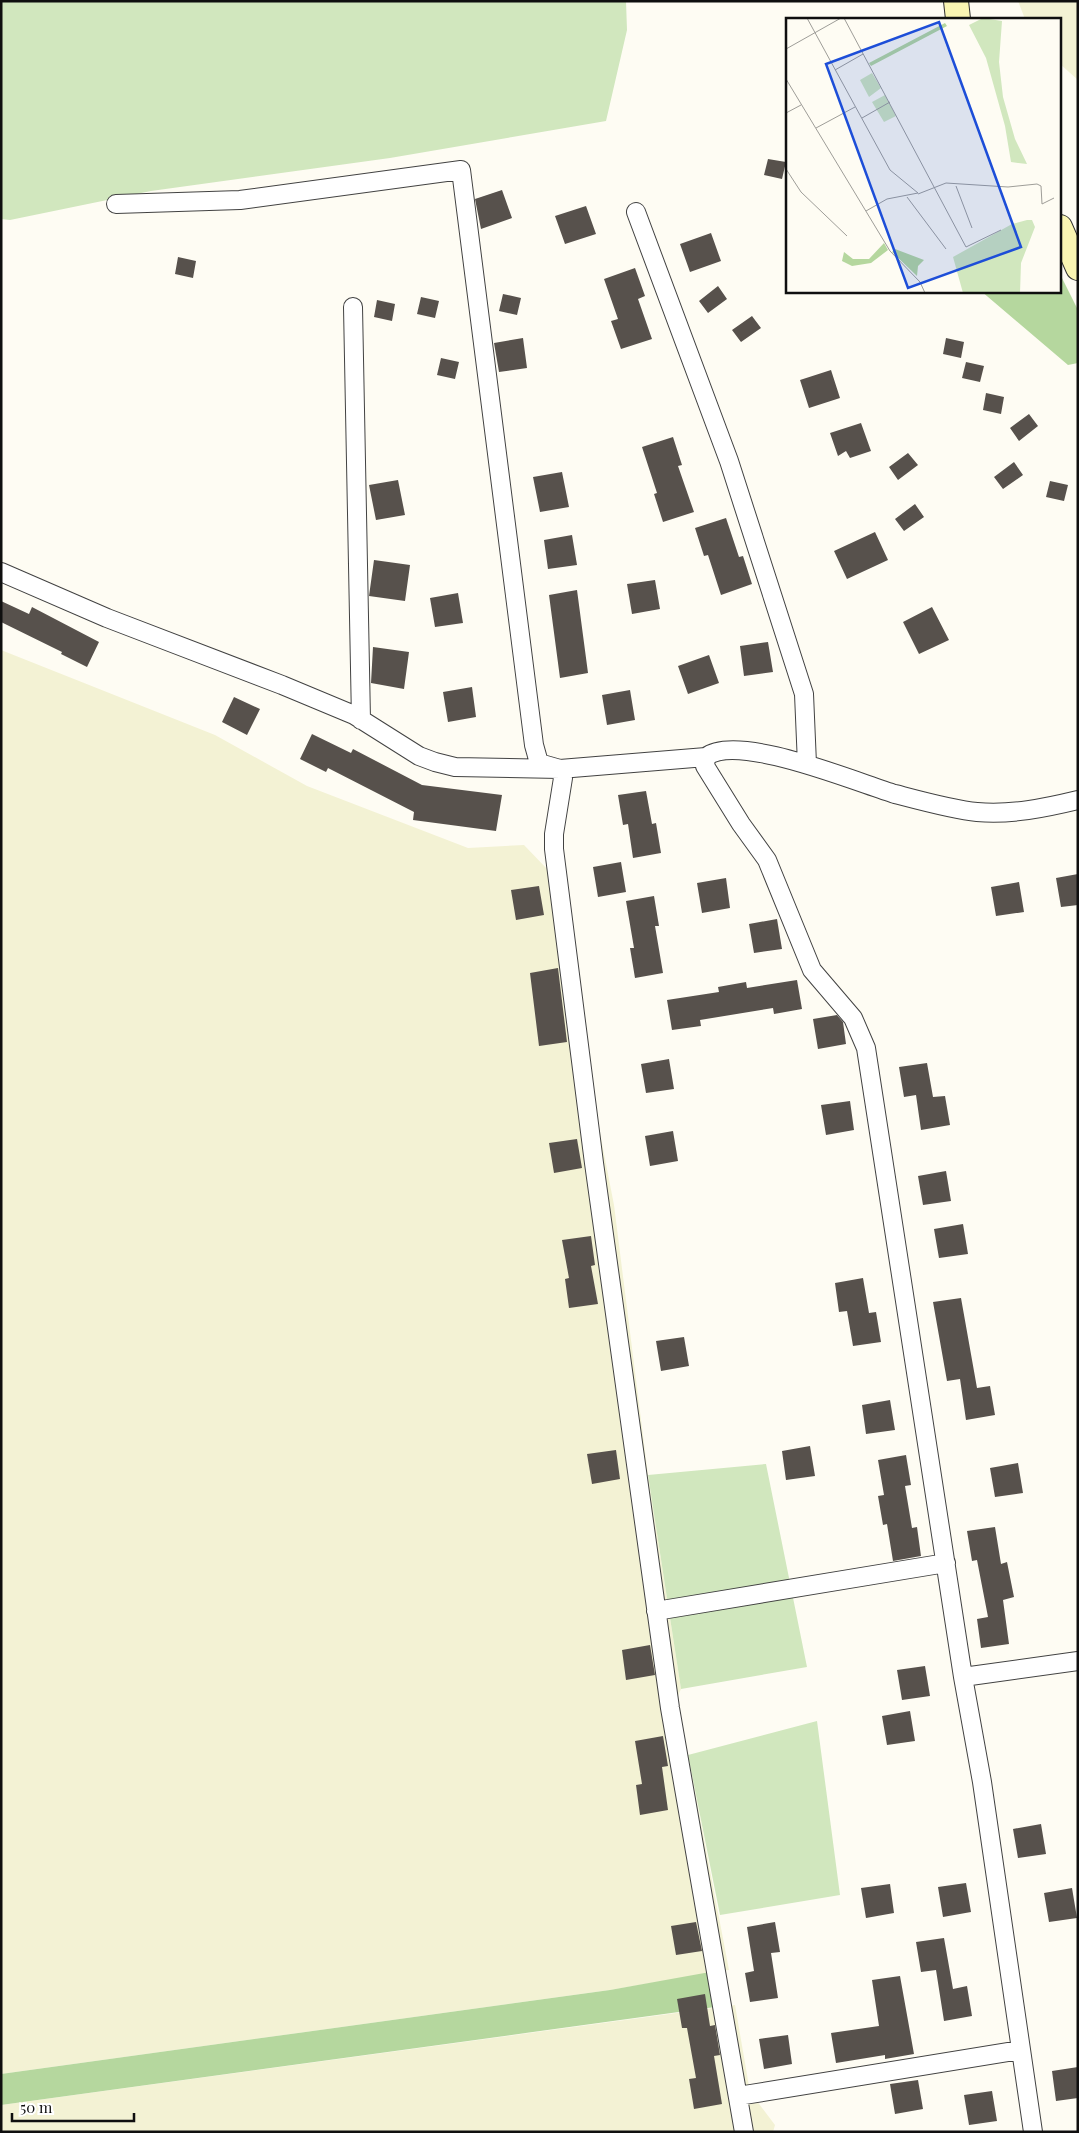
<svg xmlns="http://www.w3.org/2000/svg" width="1079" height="2133" font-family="'Playfair Display',serif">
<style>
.farmland{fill:#f3f2d4}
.green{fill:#d1e7be}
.forest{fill:#b5d79e}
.building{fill:#57514c}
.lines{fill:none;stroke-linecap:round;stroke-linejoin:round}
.street-casing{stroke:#424242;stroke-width:20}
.secondary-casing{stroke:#313131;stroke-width:26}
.street{stroke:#fff;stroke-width:18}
.secondary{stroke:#f9f5b2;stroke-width:24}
.inset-road{fill:none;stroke:#9e9d98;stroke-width:1}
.view{fill:#1d4ed8;fill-opacity:0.15;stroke:#1d4ed8;stroke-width:2.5}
.inset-edge{fill:none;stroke:#0f0f0f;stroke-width:2.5}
</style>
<rect width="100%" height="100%" fill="#fefcf3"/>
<!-- farmland -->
<path class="farmland" d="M1018,1h60v79l-18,-16v-45h-35z
M1,650l214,85 92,51 161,62 56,-3 25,26 65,334 34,270 33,214 -7,16 14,50 41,215 -119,20 -609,84z
M735,2005l15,87 25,33 -2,7h-772v-27z"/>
<!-- green -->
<path class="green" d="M1,1h625l1,29 -21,91 -216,37 -239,33 -141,29 -9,-1z
M766,1464l41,203 -126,22 -33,-214z
M817,1721l23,174 -120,20 -32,-160z"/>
<!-- forest -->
<path class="forest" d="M1060,274l18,36v53l-10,2 -87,-74h79z
M710,1972l5,35 -714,98v-31l609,-84z"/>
<!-- building -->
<path class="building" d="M768,159l18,3 -4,17 -18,-4z
M502,190l10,28 -31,11 -6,-30z
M586,206l10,28 -31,10 -10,-28z
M711,233l10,28 -31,11 -10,-28z
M178,257l18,4 -3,17 -18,-4z
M635,268l10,28 -7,3 14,40 -31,10 -10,-28 7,-2 -14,-40z
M718,286l9,13 -19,14 -9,-12z
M503,294l18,4 -4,17 -18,-4z
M421,297l18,4 -4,17 -18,-4z
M377,300l18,4 -3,17 -18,-4z
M752,316l9,12 -20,14 -9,-12z
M523,338l4,30 -28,4 -5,-29z
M946,338l18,4 -3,16 -18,-4z
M441,358l18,4 -4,17 -18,-4z
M966,362l18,4 -4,16 -18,-4z
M831,370l9,28 -31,10 -9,-28z
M986,393l18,4 -3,17 -18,-4z
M1029,414l9,12 -19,15 -9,-13z
M861,423l10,28 -21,7 -4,-7 -8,5 -8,-23z
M673,437l9,28 -4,1 16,46 -31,10 -9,-28 3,-1 -15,-46z
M908,453l10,12 -20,15 -9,-13z
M1014,462l9,13 -20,14 -9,-12z
M562,472l7,35 -29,5 -7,-35z
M398,480l7,35 -29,5 -7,-35z
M1050,481l18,4 -4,16 -18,-4z
M915,504l9,13 -20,14 -9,-12z
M726,518l13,39 4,-1 9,28 -31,11 -13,-40 -4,1 -9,-28z
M875,532l13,28 -41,19 -13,-28z
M572,535l5,30 -29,4 -4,-29z
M374,560l36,5 -5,36 -36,-5z
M655,580l5,29 -28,5 -5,-30z
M577,590l11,83 -28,5 -11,-83z
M458,593l5,30 -28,4 -5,-29z
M1,601l28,13 3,-7 67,35 -12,25 -26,-13 1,-2 -61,-30z
M932,607l17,33 -30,14 -16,-32z
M768,642l5,30 -29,4 -4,-30z
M373,647l36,5 -5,37 -33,-6z
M709,655l10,28 -31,11 -10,-28z
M472,687l4,30 -28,5 -5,-30z
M630,690l5,30 -28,5 -5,-30z
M234,697l26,12 -13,26 -25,-13z
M312,734l39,19 2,-4 69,36 80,10 -6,36 -83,-11 1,-8 -86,-44 -2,4 -26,-13z
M646,791l6,33 4,-1 5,30 -28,5 -5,-34 -5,1 -5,-30z
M621,862l5,30 -28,5 -5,-30z
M1078,874v31l-17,2 -5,-29z
M726,878l4,30 -28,5 -5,-30z
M1019,882l5,30 -28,4 -5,-29z
M539,886l5,29 -28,5 -5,-30z
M654,896l5,30h-4l8,47 -28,5 -5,-30h4l-8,-47z
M777,919l5,30 -28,4 -5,-29z
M558,968l9,74 -28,4 -9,-73z
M797,980l5,29 -28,5 -1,-6 -73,12 1,6 -29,4 -5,-30 52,-8 -1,-5 28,-5 1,6z
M837,1015l6,7 3,22 -28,5 -5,-30z
M669,1059l5,30 -28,4 -5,-29z
M927,1063l6,34 12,-1 5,29 -29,5 -5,-35 -12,2 -5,-30z
M850,1101l4,29 -28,5 -5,-30z
M673,1131l5,30 -28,5 -5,-30z
M577,1139l5,29 -28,5 -5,-30z
M946,1171l5,30 -28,4 -5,-29z
M963,1224l5,30 -29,4 -5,-29z
M591,1236l4,29 -4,1 7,38 -29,4 -4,-29 4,-1 -7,-38z
M863,1278l6,35 7,-1 5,30 -28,4 -6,-35 -8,1 -4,-29z
M961,1298l16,90 13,-2 5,29 -29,5 -6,-41 -13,2 -14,-79z
M684,1337l5,29 -28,5 -5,-30z
M890,1400l5,30 -29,4 -4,-29z
M810,1446l5,30 -29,4 -4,-29z
M616,1450l4,29 -28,5 -5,-30z
M906,1455l5,30 -6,1 7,42 5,-1 4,29 -28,5 -6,-37 -4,1 -5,-29 6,-1 -6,-35z
M1018,1463l5,30 -28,4 -5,-29z
M995,1527l6,37 6,-2 7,35 -11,3 6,44 -28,4 -4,-29 11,-2 -11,-57 -5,1 -5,-30z
M650,1645l5,30 -29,5 -4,-30z
M925,1666l5,30 -28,4 -5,-30z
M910,1711l5,30 -28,4 -5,-29z
M663,1736l5,30 -6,1 6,43 -28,5 -4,-30 6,-1 -7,-43z
M1041,1824l5,30 -28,4 -5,-29z
M966,1883l5,29 -28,5 -5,-30z
M890,1884l4,29 -28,5 -5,-30z
M1072,1888l5,30 -28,4 -5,-29z
M696,1922l6,29 -26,4 -5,-29z
M775,1922l5,30 -9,1 7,45 -28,4 -5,-29 9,-2 -7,-44z
M944,1938l9,51 14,-3 5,30 -28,5 -8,-51 -15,2 -5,-30z
M900,1976l14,78 -29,5v-4l-49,8 -5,-30 48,-7 -7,-46z
M705,1994l5,32 5,-1 5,30 -6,1 8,48 -28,5 -5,-30 7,-1 -9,-50h-5l-5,-29z
M788,2035l4,29 -28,5 -5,-30z
M1078,2067v31l-22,3 -4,-30z
M918,2080l5,29 -28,5 -5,-30z
M992,2091l5,30 -28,4 -5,-30z"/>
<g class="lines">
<defs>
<path id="street" d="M116,204l124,-4 221,-30 73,575 5,18 21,6 3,9 -9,56v15l40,314 76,545 74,424
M636,212l93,249 75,233 3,70
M353,307l8,413
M1,572l106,46 175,67 72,30 65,41 16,6 20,5 105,2 146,-12
M656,1611l290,-48
M963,1677l115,-16
M738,2096l282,-46
M1033,2132l-51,-350 -19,-105 -97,-629 -13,-30 -41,-48 -45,-110 -26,-36 -36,-58 1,-9c31,-25 152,26 189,37 23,6 59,16 82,18 34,3 68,-4 101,-12"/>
<path id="secondary" d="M956,1l2,18
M1060,227l18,41"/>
</defs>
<!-- street casing -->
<use href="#street" class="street-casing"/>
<!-- secondary casing -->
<use href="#secondary" class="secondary-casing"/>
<!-- street -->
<use href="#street" class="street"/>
<!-- secondary -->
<use href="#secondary" class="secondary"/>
</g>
<!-- overview -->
<g transform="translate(786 18)">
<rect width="275" height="275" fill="#fefcf3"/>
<path d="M197,0l19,3 -3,41 4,35 12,42 12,25 -16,-2 -6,-36 -19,-68 -17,-33zM86,55l9,15 -12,9 -9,-17zM99,77l11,21 -12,6 -12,-20zM241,202h5l3,7 -14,36 -1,30h-57l-10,-36 59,-33z" fill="#d1e7be"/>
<path d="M159,5l2,3 -76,40 -2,-3zM98,225l4,7 -17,13 -19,3 -10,-5 2,-9 9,7h16zM109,231l29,11 -6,6 -1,10 -25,-24z" fill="#b5d79e"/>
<path class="inset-road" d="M21,0l83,152 28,23 -31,6 -21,12M58,0l122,229 35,-17M0,31l55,-31M49,52l28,-16M0,61l104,172 30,31 5,11M0,95l15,-8M76,100l28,-16M30,110l39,-21M0,151l15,23 46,44M170,168l16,42M132,176l28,-11 62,4 29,-3 4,2 1,18 12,-6M121,179l39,52"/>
<path class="view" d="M153,4l82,225 -113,41 -82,-224z"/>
<rect width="275" height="275" class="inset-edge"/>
</g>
<!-- border -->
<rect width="1079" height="2133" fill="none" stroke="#0f0f0f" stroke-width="5"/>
<!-- scale -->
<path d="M12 2113v8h122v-8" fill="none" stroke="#0f0f0f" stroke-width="2.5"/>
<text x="20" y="2113" font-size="15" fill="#0f0f0f" stroke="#ffffff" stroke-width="4" paint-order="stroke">50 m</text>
</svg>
